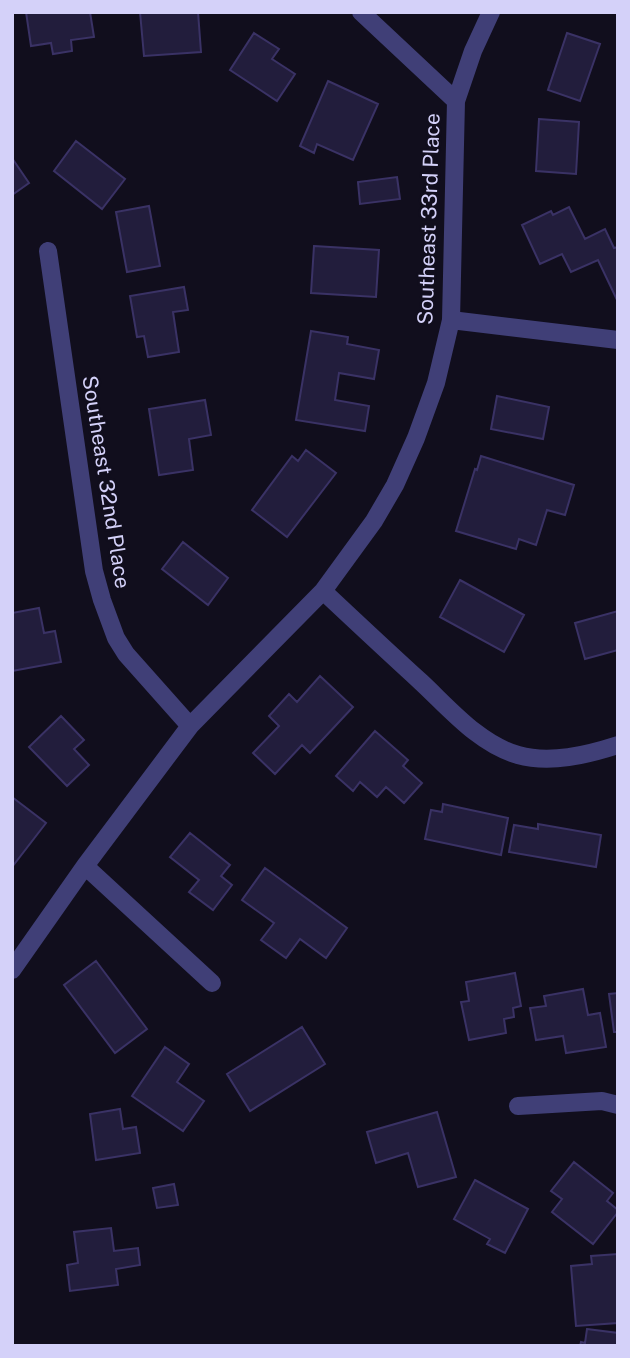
<svg xmlns="http://www.w3.org/2000/svg" width="630" height="1358" font-family="'Public Sans',sans-serif">
<style>
.building{fill:#221d3c;stroke:#3a3265;stroke-width:2}
.lines{fill:none;stroke-linecap:round;stroke-linejoin:round}
.minor{stroke:#403f77;stroke-width:18}
.labels{text-anchor:middle;stroke-width:5;stroke-linejoin:round;paint-order:stroke}
.street-label{font-size:21px;fill:#d4d1f9;stroke:#110e1d}
</style>
<rect width="100%" height="100%" fill="#110e1d"/>
<!-- building -->
<path class="building" d="M26,12h64l4,25 -23,3 1,11 -19,3 -2,-11 -20,3z
M140,12h58l3,40 -57,4z
M254,33l25,16 -7,10 23,15 -18,27 -47,-31z
M567,33l33,11 -20,57 -32,-11z
M328,81l50,23 -25,56 -36,-16 -3,9 -14,-7z
M539,119l40,3 -3,52 -40,-3z
M76,141l49,38 -23,30 -48,-38z
M12,158l17,25 -17,12z
M397,177l3,22 -40,5 -2,-22z
M149,206l11,60 -33,6 -11,-60z
M569,207l16,32 20,-10 9,19 4,-1v55l-20,-42 -27,12 -9,-18 -22,10 -18,-39 29,-14 2,4z
M314,246l65,4 -3,47 -65,-4z
M184,287l4,23 -15,2 6,40 -31,5 -4,-21 -7,1 -7,-41z
M311,331l37,6 -1,7 32,6 -5,29 -35,-6 -4,27 34,6 -4,25 -69,-11z
M497,396l52,11 -6,32 -52,-10z
M205,400l6,35 -22,4 4,31 -34,5 -10,-66z
M306,450l30,23 -49,64 -35,-27 40,-54 6,5z
M481,456l93,29 -9,30 -18,-5 -11,35 -17,-6 -3,10 -60,-18 19,-62 2,1z
M183,542l45,36 -20,27 -46,-36z
M460,580l64,35 -20,37 -64,-35z
M39,608l5,25 11,-2 6,31 -49,9v-58z
M618,611v39l-33,9 -10,-36z
M320,676l33,31 -43,46 -8,-8 -27,29 -22,-21 26,-27 -10,-10 20,-22 8,8z
M61,716l23,24 -10,9 15,16 -22,21 -38,-39z
M375,731l33,29 -5,6 19,17 -18,20 -18,-16 -9,10 -17,-15 -7,9 -17,-15z
M12,797l34,26 -34,44z
M443,804l65,14 -7,37 -76,-16 6,-29 11,2z
M538,824l63,11 -5,32 -87,-15 5,-27 24,4z
M190,833l40,32 -9,11 11,9 -19,25 -24,-18 10,-12 -29,-23z
M265,868l82,60 -21,30 -26,-19 -14,19 -25,-18 13,-17 -32,-23z
M96,961l51,68 -32,24 -51,-68z
M515,973l6,33 -8,2 1,9 -10,2 2,14 -37,7 -8,-38 8,-1 -3,-19z
M583,989l5,26 12,-2 6,34 -40,6 -3,-17 -27,4 -6,-32 16,-2 -2,-10z
M618,993v39h-4l-5,-38z
M302,1027l23,37 -75,47 -23,-37z
M165,1047l24,17 -12,18 27,19 -21,30 -51,-35z
M120,1109l3,20 13,-2 4,26 -44,7 -6,-46z
M437,1112l19,65 -38,10 -10,-34 -32,10 -9,-31z
M574,1162l39,31 -6,8 11,9v2l-25,32 -41,-32 10,-13 -11,-8z
M475,1180l53,29 -23,44 -18,-9 3,-5 -36,-20z
M174,1184l4,21 -21,3 -4,-20z
M111,1228l3,23 24,-3 2,17 -24,4 2,16 -48,6 -3,-26 11,-2 -4,-31z
M618,1254v69l-42,3 -5,-60 21,-2 -1,-8z
M587,1329l31,4v13h-38l1,-4 4,1z"/>
<g class="lines">
<!-- minor -->
<path class="minor" d="M361,12l95,89
M48,251l46,320 8,29 14,38 10,16 64,72
M451,320l167,20
M323,591c32,30 65,61 98,91 28,26 58,62 97,73 32,9 69,0 100,-10
M85,866l127,117
M12,970l73,-104 105,-140 133,-135 51,-70 21,-36 21,-47 20,-55 15,-63 5,-219 17,-50 18,-39
M518,1106l84,-5 16,4"/>
</g>
<g class="labels">
<!-- street labels -->
<g class="street-label">
<text transform="translate(429 219) rotate(-88)" y="7">Southeast 33rd Place</text>
<text transform="translate(106 482) rotate(81)" y="7">Southeast 32nd Place</text>
</g>
</g>
<!-- border -->
<rect width="630" height="1358" fill="none" stroke="#d4d1f9" stroke-width="28"/>
</svg>
